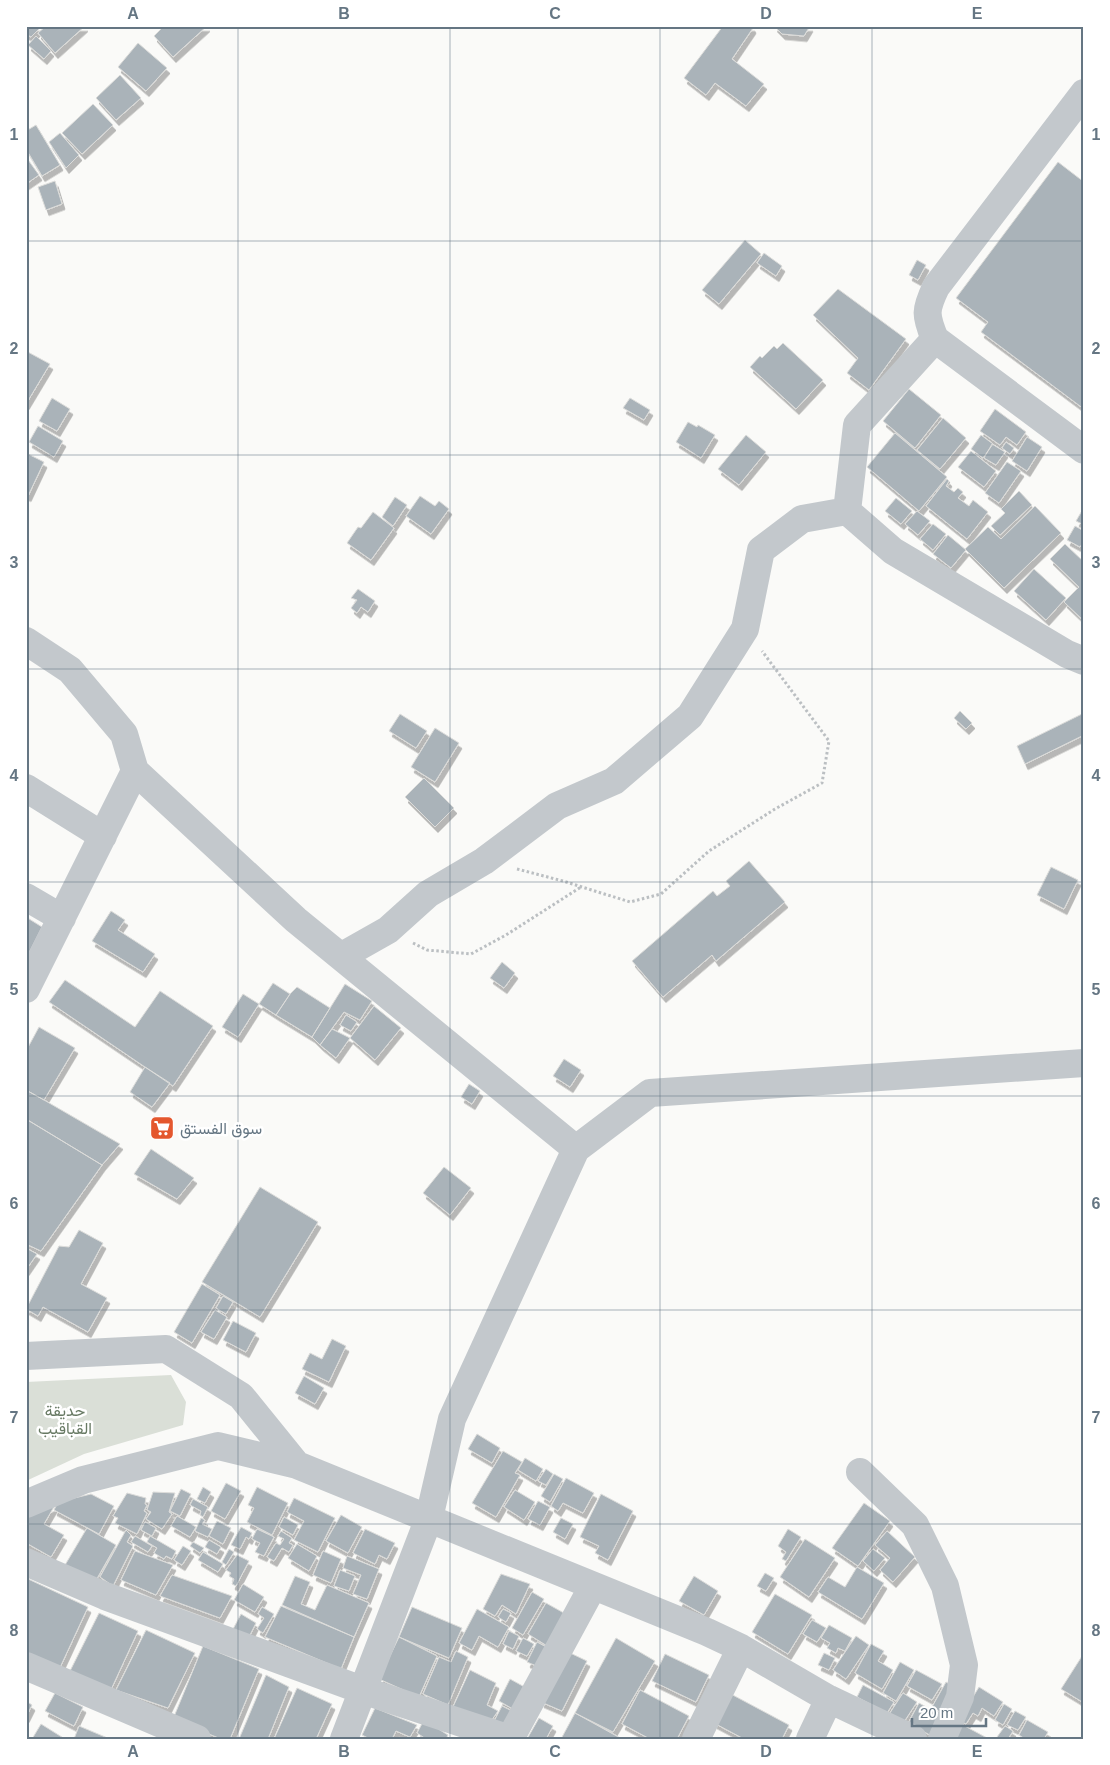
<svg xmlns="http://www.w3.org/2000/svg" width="1110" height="1765" font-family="Helvetica,Vazirmatn,sans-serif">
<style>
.green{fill:#dadfd7}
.building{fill:#aab3b9;stroke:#dcdcda;filter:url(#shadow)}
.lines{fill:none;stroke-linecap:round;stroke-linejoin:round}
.path{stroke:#bbbfc2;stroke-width:3;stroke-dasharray:2.5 2.5;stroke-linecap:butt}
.minor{stroke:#c3c8cc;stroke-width:28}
.grid{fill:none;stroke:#657683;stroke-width:1;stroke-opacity:0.55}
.labels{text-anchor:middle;stroke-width:5;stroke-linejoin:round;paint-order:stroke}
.poi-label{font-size:16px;fill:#657683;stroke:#fff;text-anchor:start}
.park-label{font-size:16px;fill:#687a64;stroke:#fff}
.neatline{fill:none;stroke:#657683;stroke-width:2}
.grid-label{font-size:16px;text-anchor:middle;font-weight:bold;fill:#657683}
</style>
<defs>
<filter id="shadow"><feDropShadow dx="3" dy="5.5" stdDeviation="0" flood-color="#0004"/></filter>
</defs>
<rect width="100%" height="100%" fill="#fafaf8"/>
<!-- green -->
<path class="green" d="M171,1375l15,27 -3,23 -99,29 -58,27v-99z"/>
<!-- building -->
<path class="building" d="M26,26h16l-11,11 -5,-3z
M46,26h39l-30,27 -17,-20z
M164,26h43l-34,31 -19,-21z
M723,26h29l1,2 -21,31 32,25 -18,22 -31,-23 -9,12 -22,-17z
M774,26h36l-6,10 -22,-2z
M36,36l15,15 -7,8 -16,-14z
M138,43l29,25 -21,23 -28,-24z
M120,75l21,23 -25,22 -20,-22z
M93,104l20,21 -31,29 -20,-21z
M36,125l24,40 -18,11 -16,-27v-18z
M60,133l19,22 -13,13 -17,-26z
M26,157l13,18 -13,9z
M1058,162l26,20v227l-103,-77 7,-10 -32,-24z
M55,181l7,23 -16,6 -8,-23z
M745,240l16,14 -42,50 -17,-14z
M764,253l18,13 -6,10 -19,-13z
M917,260l9,5 -8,15 -9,-5z
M838,289l68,50 -37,51 -22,-17 11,-15 -45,-43z
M783,343l40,37 -27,29 -46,-42 10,-11 2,2 12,-12 3,3z
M26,351l24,13 -24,40z
M909,389l32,26 -26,33 -32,-27z
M52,398l18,11 -13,22 -18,-10z
M630,398l20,12 -6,10 -21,-12z
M995,409l31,23 -9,13 -11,-8 -6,8 -20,-14z
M943,418l23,20 -26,31 -23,-19z
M688,422l9,5 1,-2 17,10 -14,23 -25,-16z
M38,426l25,15 -9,16 -25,-15z
M895,433l52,44 -28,34 -52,-44z
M746,435l20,17 -27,33 -21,-16z
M981,435l12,9 -10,14 -12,-9z
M1027,437l15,10 -15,24 -15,-10z
M1006,442l8,6 -4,6 -8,-6z
M992,444l13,8 -9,13 -12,-7z
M971,451l25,20 -12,16 -26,-20z
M26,453l18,9 -16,34 -2,-1z
M1007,462l14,9 -22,32 -14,-10z
M947,479l2,2 -3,5 8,6 4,-4 5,4 -5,6 11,8 4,-6 15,12 -21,27 -41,-33z
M1019,491l13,14 -32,30 -9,-9 14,-13 -4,-4z
M420,496l15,10 4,-5 10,8 -18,25 -25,-18z
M395,497l12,8 -14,21 -11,-9z
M896,498l16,13 -11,13 -16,-13z
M1035,506l26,27 -57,55 -39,-39 23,-22 13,12z
M1083,509l1,1v15l-8,-4z
M917,511l13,10 -12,14 -13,-11z
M373,512l21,16 -23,32 -24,-17 11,-16 3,1z
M933,524l13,10 -13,16 -13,-11z
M1075,526l9,5v10l-4,6 -13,-7z
M948,535l18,15 -15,18 -18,-14z
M1065,544l19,18v59l-20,-19 15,-15 -29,-28z
M1034,569l32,29 -20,22 -32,-29z
M358,589l17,12 -7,11 -7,-5 -4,6 -6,-5 6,-8 -6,-2z
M960,711l12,12 -6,6 -12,-11z
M400,714l27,17 -11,17 -27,-17z
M1082,714l2,2v19l-59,29 -8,-18z
M435,728l24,15 -24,39 -24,-15z
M424,778l30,30 -19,19 -30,-30z
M749,861l36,41 -69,59 -4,-6 -49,42 -31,-36 81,-70 4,5 13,-10 -4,-5z
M1051,867l27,13 -14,29 -27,-14z
M111,911l14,9 -7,10 37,24 -12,18 -51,-31z
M26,917l16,10 -16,32z
M502,962l13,11 -11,15 -14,-10z
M65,980l70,47 25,-36 53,35 -40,60 -124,-84z
M273,983l17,11 -14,21 -17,-11z
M345,984l27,17 -12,19 -16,-8 -24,33 -8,-8z
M297,987l33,21 -18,29 -36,-22 14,-21z
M243,994l16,10 -21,33 -16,-10z
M374,1006l27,22 -26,32 -25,-22z
M346,1015l11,7 -6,9 -11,-6z
M39,1027l36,21 -31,52 -18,-10v-39z
M332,1029l18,9 -14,20 -16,-13z
M564,1059l17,11 -11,17 -17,-11z
M145,1067l25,16 -18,24 -22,-15z
M469,1084l11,7 -8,13 -11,-7z
M26,1090l18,10 76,44 -18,21 -76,-46z
M26,1119l76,46 -61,86 -15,-7z
M151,1149l43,29 -17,21 -43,-25z
M444,1167l27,21 -21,27 -27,-22z
M260,1187l58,35 -58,95 -58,-35z
M79,1230l24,13 -22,41 26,14 -19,34 -45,-25 -5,9 -12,-7 33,-63 10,1z
M26,1248l11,6 -11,16z
M202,1284l18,11 -28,48 -18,-11z
M223,1296l10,6 -7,12 -10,-6z
M215,1310l12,7 -13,22 -13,-7z
M233,1321l23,12 -10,19 -23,-12z
M332,1339l14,7 -17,36 -27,-13 8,-16 12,6z
M304,1376l20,12 -9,16 -20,-11z
M477,1434l23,14 -8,15 -24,-14z
M503,1451l19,11 -7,11 5,2 -24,42 -24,-14z
M525,1458l18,11 -7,12 -18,-11z
M546,1469l7,5 -7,11 -8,-4z
M554,1474l9,5 -13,23 -9,-6z
M566,1478l28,15 -11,20 -20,-10 -5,8 -7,-5z
M226,1483l15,8 -16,28 -14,-8z
M203,1487l8,5 -6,11 -8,-4z
M257,1487l31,16 -16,32 -25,-13 7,-14 -6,-3z
M181,1489l10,5 -11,22 -10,-5z
M515,1490l20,12 -11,18 -20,-13z
M153,1492l22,1 -6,19 3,2 -10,15 -16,-10 5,-7 -4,-2z
M127,1493l19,5 -1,6 2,1 -3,6 3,2 -10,21 -22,-11 3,-5 -5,-2z
M91,1494l23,12 -15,28 -45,-24 4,-8z
M601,1494l32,17 -25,49 -13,-7 4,-7 -19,-9z
M294,1498l41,20 -17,34 -24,-12 10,-19 -17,-9z
M193,1499l15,8 -5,10 -3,-2 1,-4 -11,-6z
M538,1501l12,6 -10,18 -12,-6z
M864,1503l26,18 -32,45 -26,-18z
M55,1505l-11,19 20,11 -13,22 -23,-13 -2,4v-32z
M341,1515l21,12 -14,26 -22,-12z
M177,1516l19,11 -6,10 -19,-11z
M284,1517l14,8 -5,10 -14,-8z
M201,1518l4,2 -3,4 10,5 -4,8 -13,-6z
M561,1518l12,6 -8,15 -12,-7z
M217,1521l14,7 -8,16 -14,-8z
M145,1522l11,6 -4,8 -11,-6z
M241,1527l11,6 -3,6 -3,-2 -6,12 -9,-4z
M87,1528l29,17 -21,37 -30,-17z
M257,1529l17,8 -10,19 -9,-4 5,-9 -8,-4z
M365,1529l30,14 -8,16 -8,-4 -4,9 -22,-11z
M788,1529l13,8 -15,24 -4,-2 4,-7 -8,-6z
M126,1530l5,5 -4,7 6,4 -20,40 -13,-9z
M281,1531l11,7 -3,5 4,2 -4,7 -7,-4 -8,13 -7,-4 9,-14 4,2 4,-6 -6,-3z
M887,1531l28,26 -22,25 -13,-12 10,-12 -15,-13z
M135,1536l17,10 -4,6 -17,-10z
M150,1536l26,15 -4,8 -6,-3 -2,3 -10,-6 3,-5 -10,-6z
M805,1539l30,19 -26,39 -29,-20z
M209,1540l12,7 -4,7 -12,-7z
M193,1542l11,6 -4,5 -10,-7z
M297,1544l20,12 -8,15 -21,-13z
M183,1546l8,5 -9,14 -8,-5z
M229,1549l5,3 -8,13 -4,-3z
M873,1549l12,9 -11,13 -11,-10z
M135,1551l38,14 -17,30 -35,-15z
M323,1551l18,8 -10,24 -18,-8z
M203,1552l20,12 -5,8 -20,-12z
M237,1555l12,6 -13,25 -4,-2 2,-5 -5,-3 2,-3 -5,-3z
M347,1556l32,13 -12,30 -14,-5 8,-19 -18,-7z
M857,1567l27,16 -22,36 -44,-27 10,-15 17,10z
M340,1570l15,6 -6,15 -15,-5z
M765,1573l9,5 -8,13 -9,-5z
M501,1574l29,10 -14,30 -14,-9 -7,11 -12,-7z
M172,1575l60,21 -12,22 -60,-22z
M295,1576l15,6 -9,22 14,6 12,-25 42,18 -15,34 -72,-32z
M694,1576l24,15 -14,24 -25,-14z
M26,1578l62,29 -31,67 -31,-15z
M243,1584l21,13 -9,15 -21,-12z
M532,1592l12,7 -21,36 -11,-7z
M775,1594l37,21 -24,39 -36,-22z
M546,1603l25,14 -19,32 -24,-15z
M281,1606l73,31 -13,32 -76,-32z
M262,1607l12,7 -11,19 -6,-4 7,-11 -6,-4z
M412,1607l50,21 -13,30 -50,-21z
M477,1609l32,18 -11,20 -19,-11 -7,14 -13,-7z
M503,1609l8,4 -5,9 -8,-5z
M99,1613l39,18 -29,63 -41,-19z
M241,1614l15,9 -8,16 -16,-8z
M812,1620l14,8 -9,14 -14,-8z
M829,1625l23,13 -7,13 -7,-3 -2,5 -9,-5 3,-5 -9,-5z
M146,1630l49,23 -27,55 -52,-18z
M509,1631l10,5 -6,13 -10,-5z
M856,1636l13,9 -23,34 -13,-9z
M399,1637l38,19 -18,41 -40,-18z
M523,1638l11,6 -7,12 -11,-5z
M616,1638l39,23 -42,71 -38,-19z
M537,1642l11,6 -9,19 -12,-5z
M871,1644l13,7 -6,10 15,9 -11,19 -27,-16z
M203,1646l56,23 -29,70h-9l-48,-20z
M456,1651l12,6 -20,48 -25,-11 16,-37 12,5z
M566,1651l21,10 -25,50 -21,-9z
M824,1653l11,5 -6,12 -11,-5z
M1084,1653v50l-23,-14z
M665,1654l44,21 -13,27 -44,-21z
M900,1662l14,8 -18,31 -13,-8z
M470,1670l26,13 -9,22 11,6 -9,13 -37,-15z
M916,1670l26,14 -10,16 -25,-14z
M266,1675l23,12 -21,52h-29z
M510,1679l20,11 -12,22 -19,-11z
M946,1682l12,7 -15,25 -11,-7z
M863,1685l31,17 -7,11 -30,-16z
M979,1687l24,15 -9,14 -12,-8 -4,8 -5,-3 -7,11 -7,-4z
M297,1688l35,16 -16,35h-42z
M640,1690l49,26 -12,23h-27l-28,-15z
M55,1693l28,14 -9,19 -29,-15z
M729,1693l60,32 -7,14h-38l-30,-16z
M903,1693l14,9 -17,26 -14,-9z
M26,1701l6,4 -6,12z
M919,1703l29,16 -11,20 -18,-10h-14z
M1004,1704l8,5 -9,16 -8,-5z
M502,1706l16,8 -11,21 -16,-8z
M375,1708l42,17 -7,12 -14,-6 -4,8h-22l-8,-4z
M1015,1711l11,6 -8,13 -11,-5z
M575,1713l47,26h-61z
M539,1718l14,8 -7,13h-19z
M424,1720l24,15 -2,4h-20l-9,-6z
M1027,1720l21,12 -4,7h-19l-6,-4z
M41,1724l24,15h-33z
M961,1724l28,15h-35z
M79,1726l31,13h-36z
M1005,1726l8,5 -5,8h-8l-3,-2z"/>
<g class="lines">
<!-- path -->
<path class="path" d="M517,869l46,12 67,21 31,-8 48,-43 66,-42 47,-26 7,-42 -67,-90
M413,943l14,7 44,4 35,-19 75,-48"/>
<!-- minor -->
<path class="minor" d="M1084,93l-148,194c-11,23 -11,28 -1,52l149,111
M847,511l46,40 174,103 17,7
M26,641l44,29 54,64 11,37 -109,218
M135,771l161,149 280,229 74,-56 434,-30
M26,788l77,48
M26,897l36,21
M342,956l46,-26 40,-36 56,-33 73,-55 57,-25 76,-65 55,-87 16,-79 41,-31 45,-8 10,-86 78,-86
M26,1356l140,-7 75,47 56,69
M860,1472l55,53 30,61 19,79 -4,32 -18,42
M26,1504l57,-24 135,-34 79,19 410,167 34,16 88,51 84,40
M26,1562l79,34 257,94 148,49
M26,1666l171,73
M344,1739l85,-221 23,-99 124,-270
M510,1739l83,-153
M696,1739l45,-91
M810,1739l19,-40"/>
</g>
<!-- grid -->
<path class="grid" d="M238,26v1713M450,26v1713M660,26v1713M872,26v1713M26,241h1058M26,455h1058M26,669h1058M26,882h1058M26,1096h1058M26,1310h1058M26,1524h1058"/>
<!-- icons -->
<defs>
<symbol id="supermarket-square" viewBox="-11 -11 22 22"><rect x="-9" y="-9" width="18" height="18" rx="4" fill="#e4572e" stroke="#fff"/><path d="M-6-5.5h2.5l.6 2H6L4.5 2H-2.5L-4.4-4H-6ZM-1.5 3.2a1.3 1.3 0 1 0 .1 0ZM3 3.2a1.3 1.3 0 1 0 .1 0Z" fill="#fff"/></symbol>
</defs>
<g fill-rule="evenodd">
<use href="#supermarket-square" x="148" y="1114" width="28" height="28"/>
</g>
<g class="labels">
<!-- poi labels -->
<g class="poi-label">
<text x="180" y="1134">سوق الفستق</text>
</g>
<!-- park labels -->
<g class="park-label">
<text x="65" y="1416">حديقة<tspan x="65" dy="18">القباقيب</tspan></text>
</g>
</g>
<!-- border -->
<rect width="1110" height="1765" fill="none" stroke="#ffffff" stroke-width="55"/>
<!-- scale -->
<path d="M912 1718v8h74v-8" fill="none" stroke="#657683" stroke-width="2.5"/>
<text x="920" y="1718" font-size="15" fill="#657683" stroke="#ffffff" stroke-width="4" paint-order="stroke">20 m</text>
<rect x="28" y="28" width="1054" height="1710" class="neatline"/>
<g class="grid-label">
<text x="133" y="19">A</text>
<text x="344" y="19">B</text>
<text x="555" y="19">C</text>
<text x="766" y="19">D</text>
<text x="977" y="19">E</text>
<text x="14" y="140">1</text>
<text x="1096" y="140">1</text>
<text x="14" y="354">2</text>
<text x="1096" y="354">2</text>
<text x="14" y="568">3</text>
<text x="1096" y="568">3</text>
<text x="14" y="781">4</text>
<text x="1096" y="781">4</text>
<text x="14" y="995">5</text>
<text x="1096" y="995">5</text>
<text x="14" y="1209">6</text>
<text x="1096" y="1209">6</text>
<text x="14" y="1423">7</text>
<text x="1096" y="1423">7</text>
<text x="14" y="1636">8</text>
<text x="1096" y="1636">8</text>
<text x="133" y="1757">A</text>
<text x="344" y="1757">B</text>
<text x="555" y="1757">C</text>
<text x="766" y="1757">D</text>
<text x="977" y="1757">E</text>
</g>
</svg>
